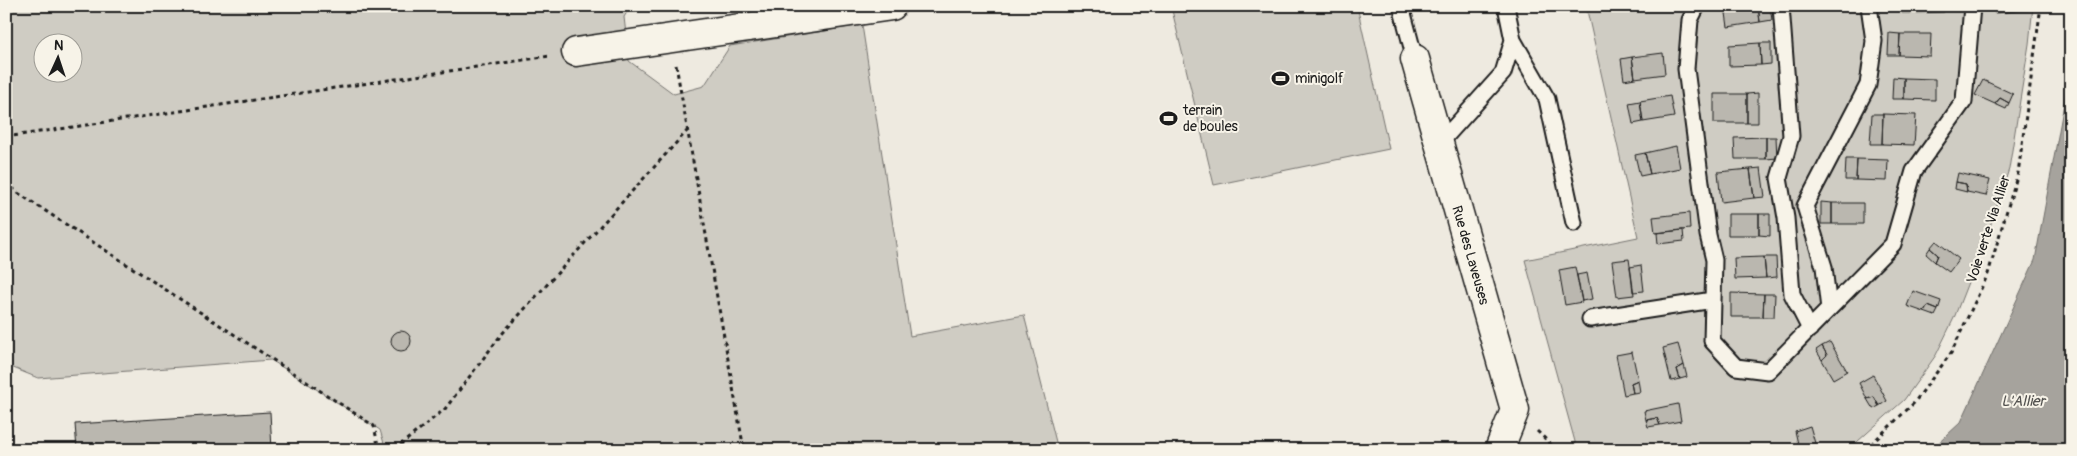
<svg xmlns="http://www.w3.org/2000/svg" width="2077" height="456" font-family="Pangolin,sans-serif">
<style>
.green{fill:#cfccc3;stroke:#767470;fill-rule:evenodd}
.water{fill:#a6a39d;stroke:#6f6d69}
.building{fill:#bab7af;stroke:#1c1c1c}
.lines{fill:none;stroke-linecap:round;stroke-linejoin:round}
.lane-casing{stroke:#1c1c1c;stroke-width:19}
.street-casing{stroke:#1c1c1c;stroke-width:31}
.path{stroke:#1c1c1c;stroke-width:3;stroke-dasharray:4 4;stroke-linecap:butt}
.lane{stroke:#f7f3e8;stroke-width:15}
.street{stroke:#f7f3e8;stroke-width:28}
.labels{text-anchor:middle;stroke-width:4;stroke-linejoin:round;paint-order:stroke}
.poi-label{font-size:14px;fill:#1c1c1c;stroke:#f7f3e8;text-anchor:start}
.street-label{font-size:14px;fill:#1c1c1c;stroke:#f7f3e8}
.water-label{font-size:15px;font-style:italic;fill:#535250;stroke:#f7f3e8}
</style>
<rect width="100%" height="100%" fill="#eeeae0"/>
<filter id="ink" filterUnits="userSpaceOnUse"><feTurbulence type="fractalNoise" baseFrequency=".02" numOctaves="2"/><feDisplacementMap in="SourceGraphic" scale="10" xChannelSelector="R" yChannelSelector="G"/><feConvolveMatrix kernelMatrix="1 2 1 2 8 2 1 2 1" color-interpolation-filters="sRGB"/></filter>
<g filter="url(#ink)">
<!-- green -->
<path class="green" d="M6,6h625l-7,11 5,44 45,33 30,-8 26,-40 132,-21 48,311 114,-21 34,135h-672l-6,-20 -109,-70 -233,18 -32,-13zM42,42h30v30h-30z
M1171,6h186l32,143 -175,36z
M1586,6h447l-4,38 -20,125 -17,52 -38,97 -18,37 -32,45 -56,50 -271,-1 -52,-189 113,-23z"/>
<!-- water -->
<path class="water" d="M2071,66v384h-140l30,-28 74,-162z"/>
<!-- building -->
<path class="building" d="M1725,6h33l2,16 -32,5z
M1758,6h12l2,14 -12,2z
M1902,6h11v7h-11z
M1913,6h31v6l-31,1z
M1994,6h34v4l-34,3z
M1889,33l11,1 -1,21h-11z
M1900,34h31l-1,22 -31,-1z
M1760,43h11v21l-10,1z
M1760,43l1,22 -32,1v-21z
M1663,53l2,21 -30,4 -3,-21z
M1632,57l3,21 -11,2 -3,-21z
M1893,77l11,1v21h-12z
M1904,78l31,1v21l-31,-1z
M1983,80l30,14 -4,9 -9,-5 -5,6 -20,-9z
M1758,93v30h-11v-29z
M1714,94h33v29h-33z
M1670,96l4,21 -31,5 -3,-21z
M2000,98l9,5 -3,6 -11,-5z
M1640,101l3,21 -10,2 -4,-21z
M1872,114h11l-1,30h-12z
M1883,114l33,1 -2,30 -32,-1z
M1766,137h10l1,21 -11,1z
M1766,137v22h-31l-1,-21z
M1676,146l4,22 -30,6 -5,-21z
M1645,153l5,21 -10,2 -5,-21z
M1846,159h11l-1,21h-11z
M1857,159l31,1 -1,21 -31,-1z
M1761,168l4,29 -11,1 -4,-29z
M1750,169l4,29 -33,4 -3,-30z
M1958,173l32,7 -4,16 -19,-4 -1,-8 -10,-2z
M1956,182l10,2 1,8 -12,-3z
M1821,202l11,1v21h-11z
M1832,203h31v21h-31z
M1689,213l1,16 -35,4 -2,-16z
M1728,214h31v21h-31z
M1759,214h11v22l-11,-1z
M1683,230l1,11 -26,3 -1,-11z
M1936,241l23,18 -10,13 -14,-10 3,-7 -8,-7z
M1930,248l8,7 -3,7 -9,-8z
M1764,257l2,21 -31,1 -1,-21z
M1764,257h12l1,20 -11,1z
M1629,259l5,36 -17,2 -5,-36z
M1641,265l3,26 -11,1 -3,-25z
M1575,267l7,35 -17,3 -6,-35z
M1587,273l5,26 -10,2 -5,-26z
M1913,291l28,10 -3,9 -10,-4 -4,6 -17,-6z
M1731,293l33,1 -1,23h-32z
M1764,294h11l-1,23h-11z
M1928,306l10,4 -3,6 -11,-4z
M391 341a10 10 0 1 1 20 0a10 10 0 1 1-20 0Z
M1830,342l17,29 -14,8 -11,-19 5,-5 -5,-9z
M1678,344l6,21 -7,4 3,10 -9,2 -8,-33z
M1822,346l5,9 -5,5 -6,-10z
M1632,352l6,28 -7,3 2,10 -9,2 -8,-40z
M1684,365l3,12 -7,2 -3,-10z
M1873,375l14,26 -8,5 -5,-9 -7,2 -8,-16z
M1638,380l2,12 -7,1 -2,-10z
M1874,397l5,9 -6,3 -6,-10z
M1678,404l3,17 -21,4 -3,-7 -11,2 -2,-9z
M270,412l2,38h-195l-2,-26z
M1657,418l3,7 -12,2 -2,-7z
M1810,426l7,24 -18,-2 -4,-17z"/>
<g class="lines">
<defs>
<path id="lane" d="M1401,6l14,53
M1697,6l-7,14 -4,49 22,166 6,25 -2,81 24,26 32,4 125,-127 21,-73 50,-70 8,-95
M1781,6l10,130 -12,42 7,40 6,76 18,35
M1513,40l34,59 27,124
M1439,144l64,-71 10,-33 -7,-34
M1829,309l-5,-42 -19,-61 63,-121 6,-44 -5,-35
M1590,319l123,-19"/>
<path id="street" d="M576,52l316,-46
M1415,59l100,351 -16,40"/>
</defs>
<!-- lane casing -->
<use href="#lane" class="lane-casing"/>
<!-- street casing -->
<use href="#street" class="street-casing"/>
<!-- path -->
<path class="path" d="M676,65l68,385
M6,137l544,-81
M6,182l12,11 356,233 5,24
M1537,431l20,19
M394,450l51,-41 56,-74 186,-204
M1865,450l49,-47 37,-50 37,-79 30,-101 23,-167"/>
<!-- lane -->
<use href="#lane" class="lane"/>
<!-- street -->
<use href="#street" class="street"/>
</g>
</g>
<!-- icons -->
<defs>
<symbol id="stadium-bare" viewBox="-9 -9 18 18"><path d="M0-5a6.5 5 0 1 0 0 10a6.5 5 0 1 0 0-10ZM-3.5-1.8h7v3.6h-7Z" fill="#1c1c1c" stroke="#f7f3e8" stroke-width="2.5" paint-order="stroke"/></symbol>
</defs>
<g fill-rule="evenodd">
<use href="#stadium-bare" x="1268" y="66" width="25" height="25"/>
<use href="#stadium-bare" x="1156" y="106" width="25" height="25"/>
</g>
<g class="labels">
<!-- poi labels -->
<g class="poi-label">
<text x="1295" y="83">minigolf</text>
<text x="1183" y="115">terrain<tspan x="1183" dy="16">de boules</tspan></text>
</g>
<!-- street labels -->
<g class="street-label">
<text transform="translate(1988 229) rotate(-72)" y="5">Voie verte Via Allier</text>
<text transform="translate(1471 255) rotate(74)" y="5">Rue des Laveuses</text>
</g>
<!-- water labels -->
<g class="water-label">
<text x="2023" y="406">L'Allier</text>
</g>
</g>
<!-- margin -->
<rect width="2077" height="456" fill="none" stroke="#f7f3e8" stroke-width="25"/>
<rect x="12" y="12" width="2052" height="431" fill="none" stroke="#1c1c1c" stroke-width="2" filter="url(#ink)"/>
<!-- north arrow -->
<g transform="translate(58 58) rotate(3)"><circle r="24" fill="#f7f3e8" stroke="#9f9d96"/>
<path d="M0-4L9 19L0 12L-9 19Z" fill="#1c1c1c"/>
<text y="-8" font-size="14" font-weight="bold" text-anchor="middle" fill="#1c1c1c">N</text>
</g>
</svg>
